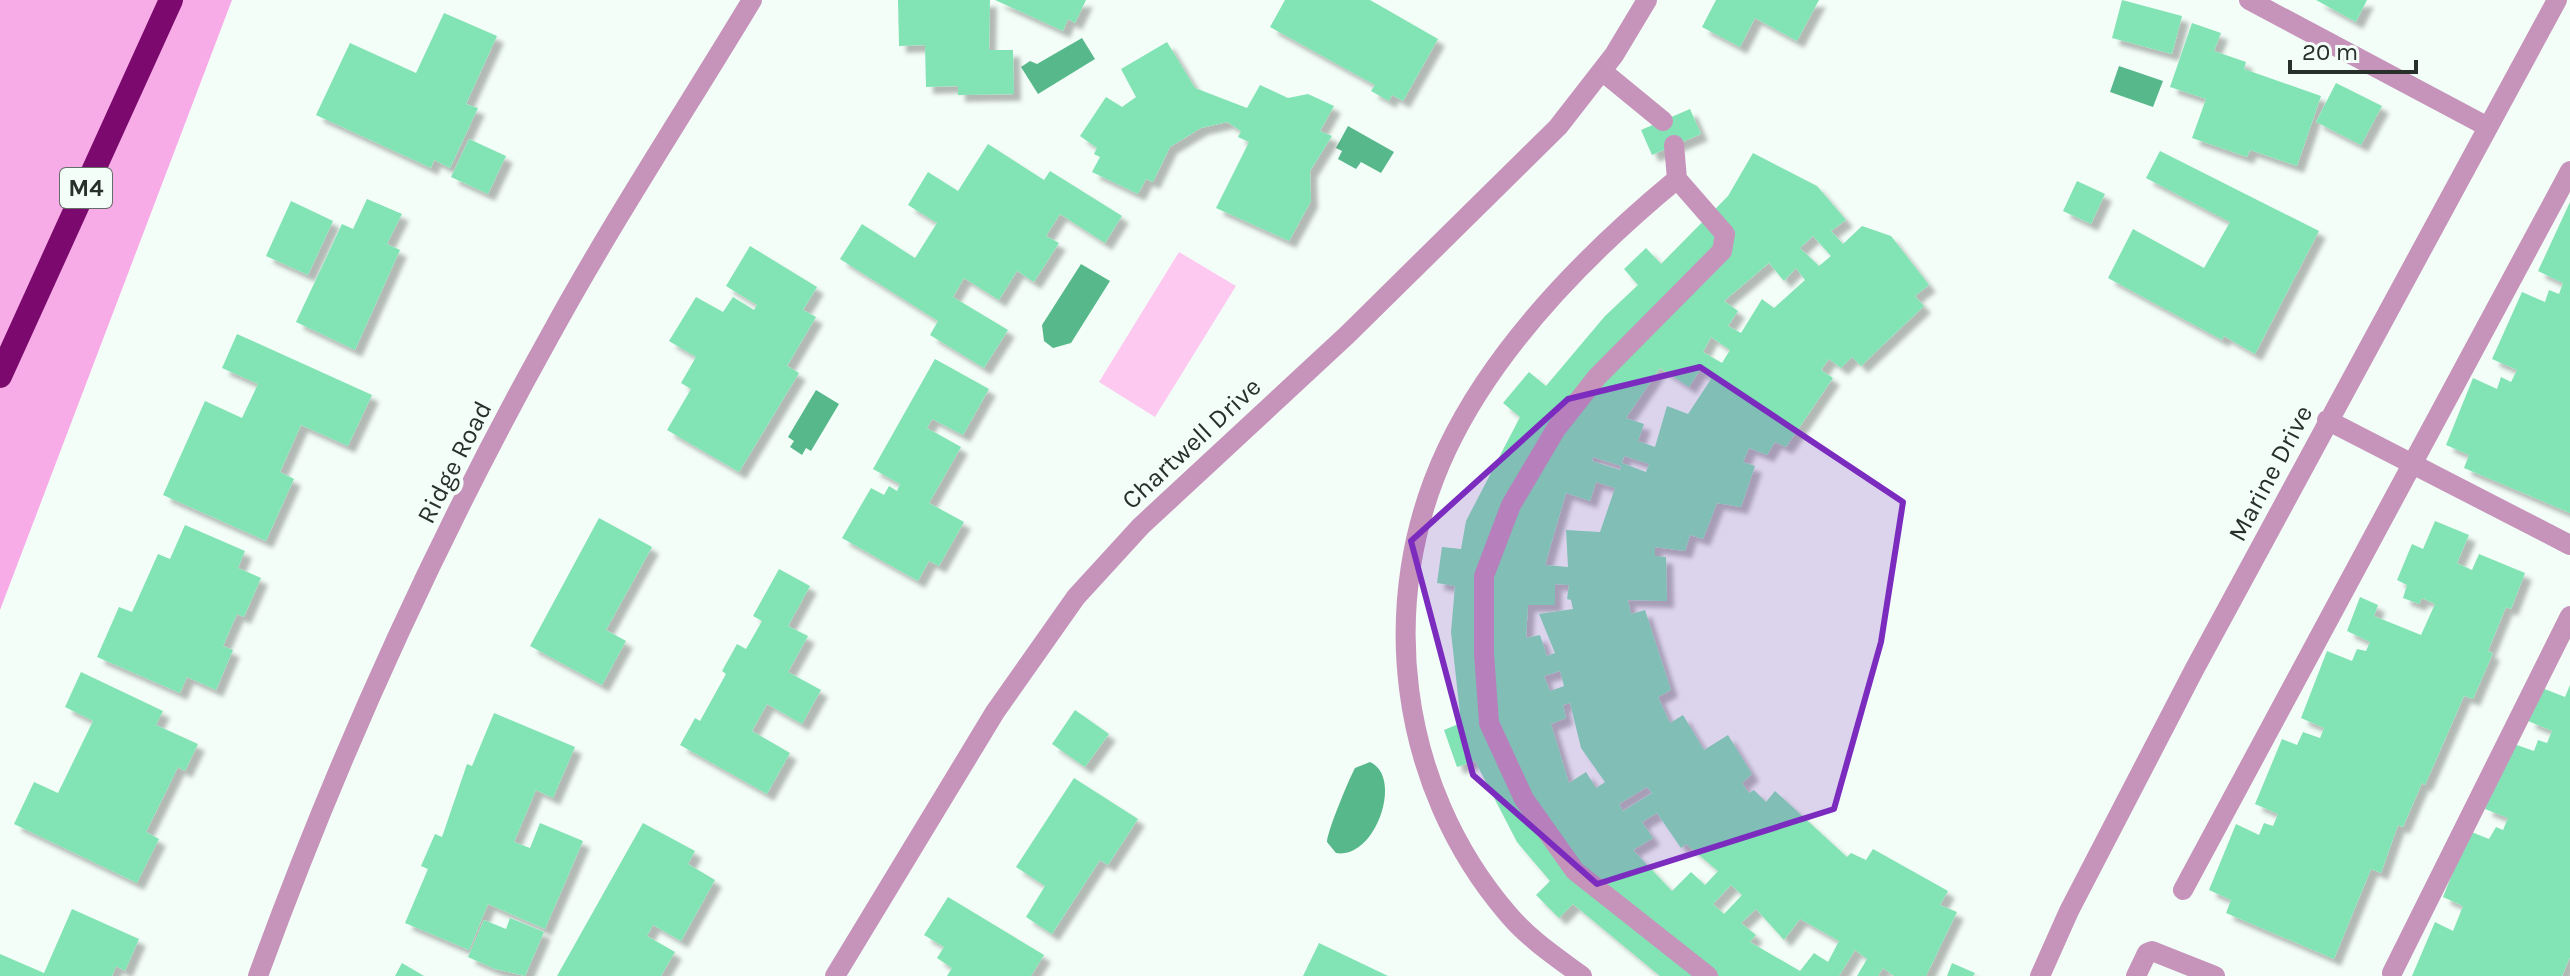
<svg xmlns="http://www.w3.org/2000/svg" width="2570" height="976" font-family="Karla,sans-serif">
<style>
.green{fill:#fec9f1}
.forest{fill:#f7ace7}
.water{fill:#57b88b}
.building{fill:#82e3b4;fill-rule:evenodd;filter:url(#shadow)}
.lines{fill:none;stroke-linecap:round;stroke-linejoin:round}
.minor{stroke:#c694bb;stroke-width:20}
.highway{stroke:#7c0a6e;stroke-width:24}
.marked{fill:#7b2cbf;fill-opacity:0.2;stroke:#7b2cbf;stroke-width:6;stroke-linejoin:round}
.labels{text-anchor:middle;stroke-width:8;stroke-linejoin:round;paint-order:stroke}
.shield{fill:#f4fef8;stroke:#646e68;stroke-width:2}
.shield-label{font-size:24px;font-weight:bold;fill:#27302b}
.street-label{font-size:26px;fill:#27302b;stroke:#f4fef8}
</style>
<defs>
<filter id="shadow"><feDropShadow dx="7" dy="7" stdDeviation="2" flood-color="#0004"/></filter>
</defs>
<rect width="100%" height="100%" fill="#f4fef8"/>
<!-- green -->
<path class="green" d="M1179,252l57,34 -81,131 -56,-35z"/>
<!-- forest -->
<path class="forest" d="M0,0h232l-232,610z"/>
<!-- water -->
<path class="water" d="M1082,38l13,21 -57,35 -17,-27 9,-6 7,3z
M2119,66l44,15 -10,26 -43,-15z
M1348,126l46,26 -13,21 -20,-11 -5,7 -18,-10 4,-8 -6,-3z
M1081,264l29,17 -39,62 -18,5 -9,-7 -2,-16z
M816,390l23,14 -28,47 -5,-3 -4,7 -12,-8 4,-6 -6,-4z
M1370,762c34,15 5,98 -34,91l-9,-11c0,-10 22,-63 28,-74z"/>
<!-- building -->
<path class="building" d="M898,0h92l-1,50h24l1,44 -56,1v-9l-32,1 -1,-42 -26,1z
M995,0h91l-11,23 -7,-4 -5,12z
M1285,0h85l68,39 -35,62 -11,-6 -3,6 -18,-10 4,-6 -105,-58z
M1716,0h103l-22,41 -42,-23 -15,29 -38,-20z
M2122,0l60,16 -10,38 -60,-16z
M2316,0h51l-11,22z
M444,13l53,23 -31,68 12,4 -28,60 -16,-8 -3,8 -115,-53 34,-72 66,30z
M2192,23l29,10 -7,18 32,11 -2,7 77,27 -24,70 -47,-16 -3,7 -55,-19 14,-39 -36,-12z
M1167,42l28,46 52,20 13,-23 28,13 20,-4 26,12 -14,25 12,5 -22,35 1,30 -22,40 -73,-33 33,-66 -11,-5 3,-6 -14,-9 -26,6 -31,19 -17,35 -7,-3 -8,15 -46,-22 8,-15 -6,-3 3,-6 -17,-12 26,-39 16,10 14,-10 -15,-28z
M2336,83l46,23 -21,39 -45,-23z
M1690,109l11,25 -49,21 -11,-25z
M469,139l37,17 -18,38 -37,-17z
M988,144l56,36 6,-9 72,45 -17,27 -45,-29 -14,22 13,7 -25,39 -17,-11 -18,29 -35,-22 -11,19 55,33 -24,38 -54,-33 8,-14 -98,-62 22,-35 53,34 22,-35 -29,-18 20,-33 30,19z
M2160,151l159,80 -64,123 -31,-18 -2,4 -114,-62 25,-49 71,39 26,-46 -84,-44z
M1753,153l64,33 29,34 -15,11 12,13 19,-18 29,10 38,49 -14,11 9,10 -63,60 -9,-9 -11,11 -12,-9 -8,11 12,8 -47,69 -11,-5 -8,13 -18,-7 -6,14 12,4 -14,41 -24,-4 -14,36 -13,-4 -5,16 -30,-4v9l11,1 1,44 -39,-1 3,14 14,-4 26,80 -13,7 12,26 13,-8 21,35 24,-15 24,39 -10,9 7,10 5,-3 12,12 9,-11 72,66 4,-4 15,7 7,-11 75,42 -8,14 17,7 -31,64h-32l-11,-8 -5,8h-21l10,-17 -12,-9 -16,26h-179l-87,-72 -14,14 -23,-23 14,-14 -33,-39 -42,-81 -18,6 -13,-37 17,-7 -10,-91 4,-46 -18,-3 5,-36 19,2 5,-28 54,-104 -17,-14 26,-31 17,14 59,-70 33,-31 -14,-16 22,-21 15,16 67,-68zM1813,236l18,20 -12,10 -19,-18zM1769,263l15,18 12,-13 9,12 -31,28 -12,-9 -21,34 -13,-7 10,-15 -14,-10zM1711,337l19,13 -8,13 -19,-11zM1660,368l29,19 11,-17 11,9 -23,35 -21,-8 -12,41 -17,-6 6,-17 -18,-6zM1624,456l25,8 -3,8 -24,-9zM1593,457l28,9 -1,4 -28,-9zM1596,482l19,6 -15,44 -34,-2 2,37 -23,-2 21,-72 24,8zM1555,584l14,1 -2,14 4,1 2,9 -34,5 16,39 -8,3 -7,-21 -14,3 2,-33h27zM1560,671l4,15 -14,5 -6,-15zM1570,703l11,45 24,34 -9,6 -10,-16 -17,11 -18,-59 15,-6 -3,-13zM1647,787l5,6 -29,18 -4,-7zM1657,813l24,35 5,-4 32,27 -13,14 -14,-13 -19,19 -39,-41 20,-12 -11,-16zM1731,885l11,10 -18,19 -11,-10zM1756,909l28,31 16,-21 39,22 -11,21 -14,-9 -14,18 -50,-29 6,-7 -15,-12z
M2077,181l28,13 -14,30 -28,-13z
M367,199l35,15 -15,30 13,6 -45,100 -59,-28 46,-98 11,5z
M291,201l42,20 -25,54 -42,-19z
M2570,202v311l-106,-45 5,-13 -23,-10 27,-67 24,11 4,-12 10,5 6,-12 -25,-11 30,-67 23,10 4,-12 10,4 4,-11 -25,-12z
M750,246l67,41 -14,23 13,7 -29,49 12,7 -60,99 -72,-42 24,-41 -10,-6 15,-26 -27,-16 27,-44 27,15 10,-15 21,13 3,-5 -31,-19z
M237,334l135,61 -24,51 -47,-21 -21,47 14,7 -28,62 -103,-46 42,-94 37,17 16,-34 -36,-16z
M935,359l54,30 -26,46 -31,-16 -5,9 34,19 -32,56 35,19 -25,44 -10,-5 -11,20 -76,-43 29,-50 13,7 5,-9 8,5 3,-7 -27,-15z
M599,518l53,29 -46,83 20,11 -24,44 -72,-39z
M2435,521l34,14 -12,28 15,7 7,-16 46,19 -14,36 -5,-2 -18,44 5,2 -20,46 -9,-3 -39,89 -3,-2 -19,44 -5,-2 -17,48 -10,-4 -37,90 -108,-46 5,-13 -22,-10 27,-66 23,11 5,-12 9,3 5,-12 -23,-10 27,-65 15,6 6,-13 17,6 4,-10 -23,-10 26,-67 25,10 5,-12 9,2 4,-9 -23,-11 13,-34 18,8 -4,11 47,19 14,-31 -13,-6 -3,6 -16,-6 4,-13 -10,-5 15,-36 11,5z
M185,525l60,26 -7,17 23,10 -17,39 -7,-3 -14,32 10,4 -17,40 -29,-13 -7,16 -83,-36 22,-50 13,5 26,-58 12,5z
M779,569l31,17 -22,40 20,10 -20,36 33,18 -19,34 -35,-20 -15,27 38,22 -23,41 -87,-49 15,-27 5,3 26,-47 -4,-3 15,-27 9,5 16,-28 -9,-5z
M81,672l82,39 -7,14 42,19 -13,27 -7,-4 -32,65 13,7 -22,44 -123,-59 20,-42 24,11 35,-72 -28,-14z
M2570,685v272l-8,19h-150l23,-54 18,9 10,-25 -20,-9 26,-66 20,8 7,-12 7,3 5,-12 -23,-9 26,-66 23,8 4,-11 9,3 5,-12 -24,-10 14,-33 23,9z
M1075,710l34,24 -24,33 -33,-23z
M494,713l81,34 -22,51 -17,-8 -22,52 16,6 10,-25 43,18 -38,88 -57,-25 -19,46 -64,-27 23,-54 -7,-3 14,-32 7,3 25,-73 5,2z
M1074,778l64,41 -30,46 -8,-5 -48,74 -26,-17 19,-31 -29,-19z
M643,823l52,28 -7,13 27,16 -34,61 -28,-16 -6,11 28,16 -14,24h-104z
M948,897l96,58 -13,21h-84l5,-8 -15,-10 7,-11 -20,-12z
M72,909l67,30 -14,32 -9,-5 -4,10h-112v-22l44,19z
M510,918l34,14 -19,44 -30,-7 -27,-12 16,-37 22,9z
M1319,943l69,33h-85z
M402,963l22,13h-29z
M1952,963l23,10 -2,3h-26z"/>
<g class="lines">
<!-- minor -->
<path class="minor" d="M2249,0l239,127
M1602,71l61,50
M1674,145l3,34 48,55 -3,17 -125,126 -41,52 -45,76 -27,71v77l5,70 35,76 51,72 133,105
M2327,420l243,125
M2183,890l387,-719
M2392,973l178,-357
M258,976c81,-222 179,-438 294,-644 62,-113 133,-221 200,-332
M835,976l160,-264 81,-115 65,-71 206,-191 211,-208 56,-72 33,-55
M1582,976c-26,-19 -53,-37 -74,-62 -110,-128 -133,-313 -61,-465 49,-104 143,-198 230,-270
M2040,976l29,-65 125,-241 363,-670
M2136,976l11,-23 5,-2 63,25"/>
<!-- highway -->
<path class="highway" d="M0,376l171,-376"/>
</g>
<!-- marked area -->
<path class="marked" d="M1700,367l203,135 -22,140 -47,167 -237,75 -124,-109 -62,-234 157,-142z"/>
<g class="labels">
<!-- shield labels -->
<rect class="shield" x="60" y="168" width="52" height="40" rx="6"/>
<g class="shield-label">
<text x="86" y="196">M4</text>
</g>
<!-- street labels -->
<g class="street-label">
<text transform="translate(1191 443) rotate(-43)" y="9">Chartwell Drive</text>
<text transform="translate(454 462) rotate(-63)" y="9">Ridge Road</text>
<text transform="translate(2270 473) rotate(-62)" y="9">Marine Drive</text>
</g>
</g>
<!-- scale -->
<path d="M2290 60v12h126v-12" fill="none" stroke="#27302b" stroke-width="4"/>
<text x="2302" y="60" font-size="24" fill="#27302b" stroke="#f4fef8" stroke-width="6" paint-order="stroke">20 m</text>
</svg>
